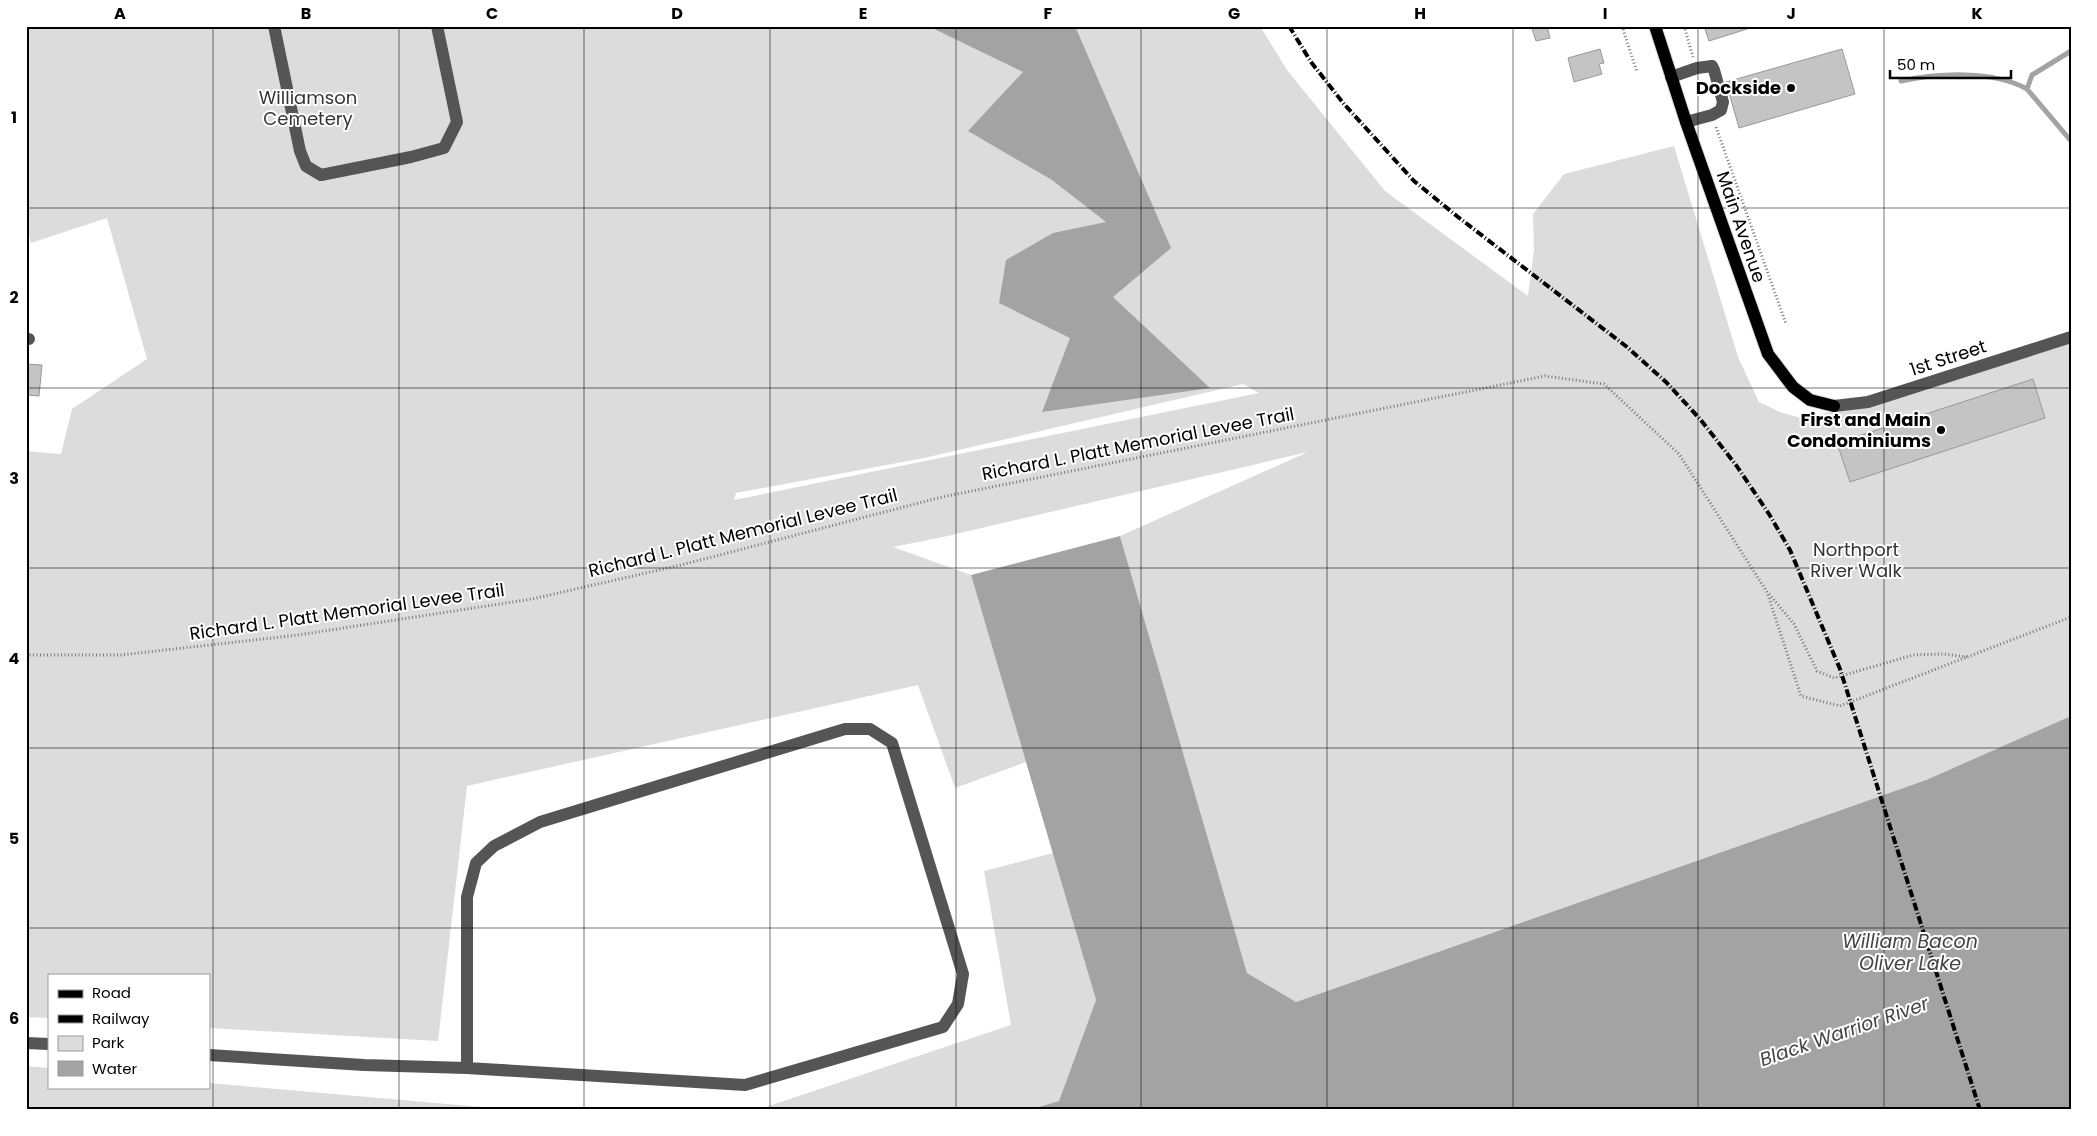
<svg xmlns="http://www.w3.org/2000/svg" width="2097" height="1136" font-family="Poppins,sans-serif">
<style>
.green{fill:#dcdcdc;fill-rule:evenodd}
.water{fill:#a3a3a3}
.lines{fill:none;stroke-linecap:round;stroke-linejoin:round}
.stream{stroke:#a3a3a3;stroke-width:5}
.building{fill:#c4c4c4;stroke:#999}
.major-casing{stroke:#dbdbdb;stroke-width:14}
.path{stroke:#777;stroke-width:3;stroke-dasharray:1 2.5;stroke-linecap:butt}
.minor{stroke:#555;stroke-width:12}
.major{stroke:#000;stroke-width:12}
.rail{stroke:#000;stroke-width:4;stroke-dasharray:8 2.5 1 2.5;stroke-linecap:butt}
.grid{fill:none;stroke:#000;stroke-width:1;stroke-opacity:0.55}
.poi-dot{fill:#000;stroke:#fff;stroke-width:2}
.labels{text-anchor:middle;stroke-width:4;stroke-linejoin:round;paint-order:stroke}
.poi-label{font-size:18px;font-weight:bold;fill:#000;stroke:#fff;text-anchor:end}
.park-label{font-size:18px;fill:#333;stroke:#fff}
.street-label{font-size:18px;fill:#000;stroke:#fff}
.water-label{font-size:19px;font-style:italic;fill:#444;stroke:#fff}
.neatline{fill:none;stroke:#000;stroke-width:2}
.grid-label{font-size:16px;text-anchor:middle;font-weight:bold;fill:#000}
</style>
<rect width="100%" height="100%" fill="#fff"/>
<!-- green -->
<path class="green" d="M35,26h1225l27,44 98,121 143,105 6,-46 -1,-36 31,-40 110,-28 64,211 21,45 21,10 21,6 86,-17 184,-59v374l-145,64 -630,222 -49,-29 -127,-437 188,-84 -365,85 -50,10 78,28 55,187 -71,26 -37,-103 -451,101 -29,255 -229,-13v-53h-160v43l-23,-1v-566l35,3 11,-45 75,-50 -40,-141 -76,25 -5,-19v-196zM1243,384l16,9 -525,107 2,-7 188,-35z
M1053,853l43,147 -37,101 -31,9h-271l254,-85 -27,-154z
M26,1066l23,2v19h160v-4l307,27h-490z"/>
<!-- water -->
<path class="water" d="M928,26h147l96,222 -58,49 97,91 -168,24 28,-74 -71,-35 7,-43 47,-27 53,-11 -54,-42 -84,-49 55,-59z
M1120,536l127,437 49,29 630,-222 145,-64v394h-1043l31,-9 37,-101 -125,-425z"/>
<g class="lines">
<!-- stream -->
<path class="stream" d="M2071,51l-39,24 -5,14 44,52
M1901,81c37,-8 92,-11 126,8"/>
</g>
<!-- building -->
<path class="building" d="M1531,26h16l3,12 -14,3z
M1704,26h42l1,3 -38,12z
M1600,49l4,14 -5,1 3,10 -28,8 -6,-24z
M1842,49l13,45 -116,34 -13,-46z
M26,364l16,1 -3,31 -13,-1z
M2033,379l12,39 -195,64 -13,-39z"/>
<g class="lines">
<defs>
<path id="major" d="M1655,26l31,96 82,232 25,33 17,13 24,6"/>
</defs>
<!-- major casing -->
<use href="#major" class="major-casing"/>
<!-- path -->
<path class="path" d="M1622,26l15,46
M1684,26l9,31
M1716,127l70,197
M1769,594l25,30 23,47 17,7 79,-23 30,-1 24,3
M26,655h95l177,-20 234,-36 149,-34 261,-68 603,-121 59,8 75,70 88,138 34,104 39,10 231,-89"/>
<!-- minor -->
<path class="minor" d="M274,26l26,125 6,15 15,9 90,-18 33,-9 13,-26 -20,-96
M1671,77l26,-9 15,-2 2,4 9,32 -2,8 -9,5 -26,7
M26,339h3
M1834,406l34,-4 203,-65
M845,729h25l22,14 71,231 -5,30 -15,23 -198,58 -278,-17v-171l9,-34 18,-17 46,-24z
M26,1043l23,1
M209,1055l155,10 103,3"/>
<!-- major -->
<use href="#major" class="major"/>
<!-- rail -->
<path class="rail" d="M1289,26l22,36 33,42 70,77 44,36 169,130 39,35 34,37 36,46 33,49 21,36 50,119 140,441"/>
</g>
<!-- grid -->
<path class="grid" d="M213,26v1084M399,26v1084M584,26v1084M770,26v1084M956,26v1084M1141,26v1084M1327,26v1084M1513,26v1084M1698,26v1084M1884,26v1084M26,208h2045M26,388h2045M26,568h2045M26,748h2045M26,928h2045"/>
<!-- markers -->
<g class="poi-dot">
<circle cx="1791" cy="88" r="5"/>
<circle cx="1941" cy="430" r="5"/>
</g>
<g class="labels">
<!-- poi labels -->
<g class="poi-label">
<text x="1781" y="94">Dockside</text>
<text x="1931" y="426">First and Main<tspan x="1931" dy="21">Condominiums</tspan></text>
</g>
<!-- park labels -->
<g class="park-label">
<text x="308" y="104">Williamson<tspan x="308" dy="21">Cemetery</tspan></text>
<text x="1856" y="556">Northport<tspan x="1856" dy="21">River Walk</tspan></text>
</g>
<!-- street labels -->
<g class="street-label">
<text transform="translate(1741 227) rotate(71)" y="6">Main Avenue</text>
<text transform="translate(1948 358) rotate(-18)" y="6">1st Street</text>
<text transform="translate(1138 444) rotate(-11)" y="6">Richard L. Platt Memorial Levee Trail</text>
<text transform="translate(743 533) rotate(-14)" y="6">Richard L. Platt Memorial Levee Trail</text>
<text transform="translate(347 612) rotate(-8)" y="6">Richard L. Platt Memorial Levee Trail</text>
</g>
<!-- water labels -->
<g class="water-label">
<text x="1910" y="948">William Bacon<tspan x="1910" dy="22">Oliver Lake</tspan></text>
<text transform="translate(1844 1031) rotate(-19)" y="7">Black Warrior River</text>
</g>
</g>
<!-- border -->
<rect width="2097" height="1136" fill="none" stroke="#ffffff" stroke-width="55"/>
<!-- legend -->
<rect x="48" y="974" width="162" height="115" fill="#ffffff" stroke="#999999"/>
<rect x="58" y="990" width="25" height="8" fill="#000000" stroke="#999999"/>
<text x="92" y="998" font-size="15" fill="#000000">Road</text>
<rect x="58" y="1015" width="25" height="8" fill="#000000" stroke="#999999"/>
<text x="92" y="1024" font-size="15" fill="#000000">Railway</text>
<rect x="58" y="1036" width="25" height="15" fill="#dcdcdc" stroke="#999999"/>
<text x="92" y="1048" font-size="15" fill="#000000">Park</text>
<rect x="58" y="1061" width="25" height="15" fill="#a3a3a3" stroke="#999999"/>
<text x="92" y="1074" font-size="15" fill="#000000">Water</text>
<!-- scale -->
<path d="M1890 70v8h121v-8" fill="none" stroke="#000000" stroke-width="2.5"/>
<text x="1897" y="70" font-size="15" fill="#000000" stroke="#ffffff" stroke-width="4" paint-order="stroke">50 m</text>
<rect x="28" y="28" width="2042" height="1080" class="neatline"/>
<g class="grid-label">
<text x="120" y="19">A</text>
<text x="306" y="19">B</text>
<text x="492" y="19">C</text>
<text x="677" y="19">D</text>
<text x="863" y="19">E</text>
<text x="1048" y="19">F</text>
<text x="1234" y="19">G</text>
<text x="1420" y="19">H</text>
<text x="1605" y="19">I</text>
<text x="1791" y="19">J</text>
<text x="1977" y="19">K</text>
<text x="14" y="123">1</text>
<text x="14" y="303">2</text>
<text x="14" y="484">3</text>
<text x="14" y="664">4</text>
<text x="14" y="844">5</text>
<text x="14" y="1024">6</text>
</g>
</svg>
